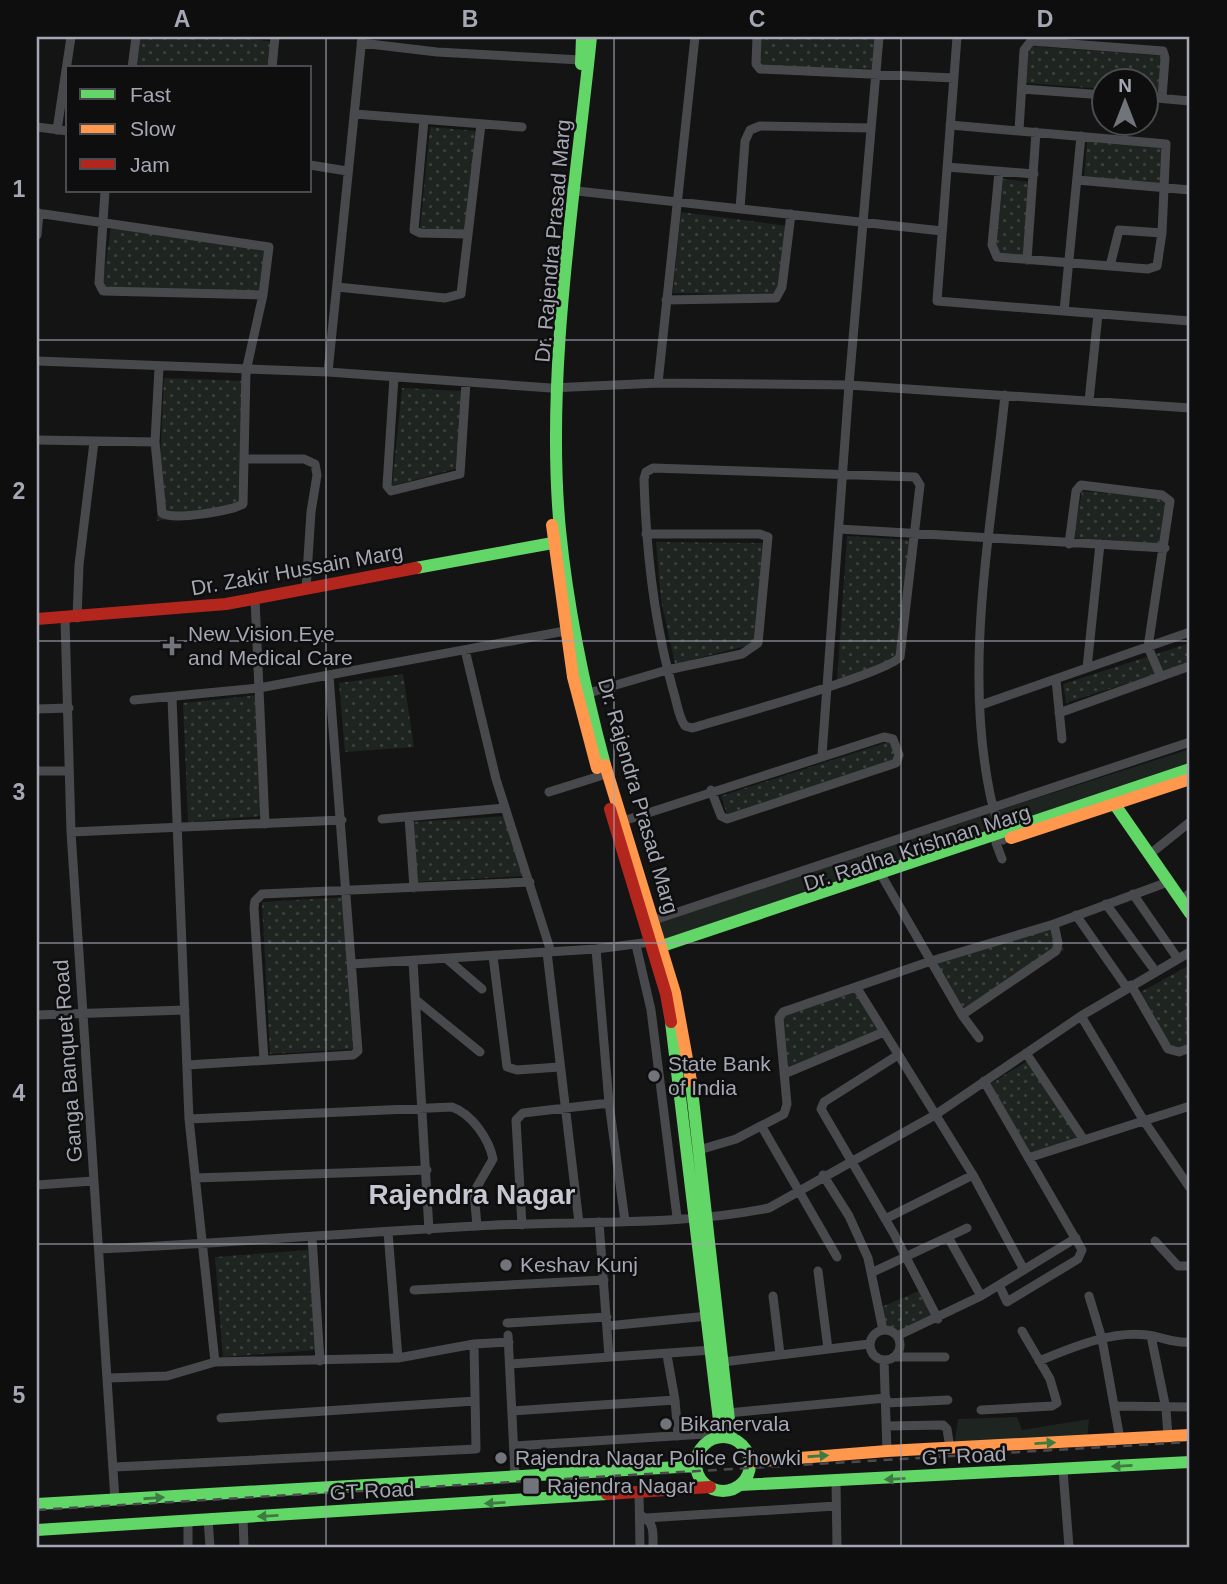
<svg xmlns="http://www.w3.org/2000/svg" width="1227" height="1584" font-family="Arial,sans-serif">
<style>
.park{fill:url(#park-dots)}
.garden{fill:#1e241f}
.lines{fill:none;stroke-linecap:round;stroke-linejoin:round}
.street{stroke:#48494c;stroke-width:9}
.fast{stroke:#63d668;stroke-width:12}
.slow{stroke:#ff974d;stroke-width:12}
.jam{stroke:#b3261e;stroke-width:12}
.rail{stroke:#494a4d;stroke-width:2.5;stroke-dasharray:9 7;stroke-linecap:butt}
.oneway{fill:#3d7c40}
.grid{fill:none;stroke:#a5a7b4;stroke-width:2;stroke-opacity:0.55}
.poi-dot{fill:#72747c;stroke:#0e0e0f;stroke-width:2.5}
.labels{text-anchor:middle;stroke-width:5;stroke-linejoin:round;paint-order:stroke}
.street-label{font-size:21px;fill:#a5a7b4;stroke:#0e0e0f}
.poi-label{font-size:21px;fill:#a5a7b4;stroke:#0e0e0f;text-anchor:start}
.district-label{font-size:28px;font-weight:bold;fill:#c6c7d1;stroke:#0e0e0f}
.neatline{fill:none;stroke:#a5a7b4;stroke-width:2.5}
.grid-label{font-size:23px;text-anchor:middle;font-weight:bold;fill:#a5a7b4}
</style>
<defs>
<pattern id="park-dots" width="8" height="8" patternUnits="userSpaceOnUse" patternTransform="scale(1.75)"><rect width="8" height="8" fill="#1e241f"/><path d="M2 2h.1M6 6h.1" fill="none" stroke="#3c413d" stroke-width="1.8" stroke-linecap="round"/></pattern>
</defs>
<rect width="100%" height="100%" fill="#141414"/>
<!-- park -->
<path class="park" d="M139,37h101l33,5 -4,26 -134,-2z
M760,37h122l-5,32 -118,-3z
M1029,46l135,10 -3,38 -14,-1 -1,-13h-42v9l-78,-6z
M430,127l47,4 -9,99 -48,-2z
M1087,141l81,7 -3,36 -81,-7z
M1003,179l28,3 -7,74 -28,-3z
M681,212l107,14 -7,69 -108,-2z
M111,228l156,22 -4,42 -161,-5z
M164,378l80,3 -6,125 -81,15z
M402,388l61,3 -4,77 -67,18z
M1082,491l86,8 -8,45 -87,-6z
M847,536l65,4 -11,119 -64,21z
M656,542l113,1 -11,100 -83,21 -14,-64z
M1190,643v20l-124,40 -3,-19z
M403,674l11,73 -69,5 -6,-69z
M258,695l5,121 -75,6 -5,-119z
M891,741l6,18 -170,55 -6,-18z
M507,816l16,60 -105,6 -5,-60z
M346,897l8,152 -84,5 -8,-152z
M1054,924l10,26 -102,65 -31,-54z
M1190,965v82l-18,6 -33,-60z
M858,990l24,39 -95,43 -5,-56z
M1032,1058l51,79 -52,16 -41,-69z
M308,1250l8,100 -93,7 -8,-100z
M921,1290l16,28 -36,19 -19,-4 -3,-25z"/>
<!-- garden -->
<path class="garden" d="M1190,749v25l-523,175 -8,-30z
M1017,1417l5,13 67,-11 -2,21 -133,7 4,-28z"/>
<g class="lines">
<!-- street -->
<path class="street" d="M757,37l-1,27 4,5 194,9
M957,37l-20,264 253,20
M361,43l76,9 144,8
M132,68l4,-31
M272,68l3,-31
M1022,89l82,6
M1146,97l44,4
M355,114l167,13
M424,120l-10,110 6,3 48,1
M950,125l216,19 -4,89 -5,33 -9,3 -151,-12 -5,-12 7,-73
M37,127l31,4
M57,130l14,-93
M1019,130l5,-80 7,-9 132,10 2,7 -3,40
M310,165l37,6
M947,167l87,7
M1077,180l113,10
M568,190l374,41
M105,191l-6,92 4,8 160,4
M740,209l5,-68 5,-11 10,-4 111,2
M37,213l232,34 -6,48 -17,76 -3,133c-12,7 -71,17 -81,9l-7,-71 4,-74
M37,235l2,-22
M1027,260l9,-128
M1110,266l9,-36 43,3
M337,287l108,11 16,-4 20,-170
M666,300l110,-2 6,-11 9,-73
M1064,311l17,-175
M37,361l291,11 223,16 107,-5 191,2 341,23
M328,372l34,-335
M394,377l-7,109 4,5 69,-17 6,-92
M658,383l37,-346
M1089,401l9,-87
M37,440l118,2
M244,459h60l11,5 2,11 -6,37 -5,77
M653,468l262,9 5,8 -20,172c-14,17 -175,61 -208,71l-7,-2c-7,-10 -8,-24 -12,-36 -19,-68 -27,-140 -29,-211l2,-7z
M839,529l326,19
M1069,544l7,-53 5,-6 81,10 8,6 -22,146 12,28
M255,599l10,225
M77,618l2,-53 15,-123
M65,619l6,213 44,668
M465,650l31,129 55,173
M1087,668l13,-124
M1056,680l6,59
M582,695l85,-25 75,-16 16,-11 10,-106 -8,-3h-114
M172,698l17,421 26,243
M134,700l125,-12 306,-57
M981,705l209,-73
M37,709l32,-1
M1059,713l131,-47
M822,755l27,-370 30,-348
M37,771h32
M549,792l51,-16
M409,817l5,71
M382,819l123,-11
M620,822l264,-85 9,2 6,16 -3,8 -169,56 -6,-3 -10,-26
M71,832l271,-12
M1003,840c-3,-15 -10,-30 -13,-46 -27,-131 2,-269 15,-399
M996,843l6,16
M1150,854l40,-32
M883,878l79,137 17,23
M1133,894l45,65
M1181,900l9,-7
M1106,904l50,68
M1076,915l51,73
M654,920l536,-178
M636,945l15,65 26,207
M596,949l13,154 16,118
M547,952l32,271
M493,956l14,111 10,3 42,-3
M447,959l35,30
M413,961l16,269
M352,964l244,-15 55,-7
M1131,985l37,64 11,3 11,-4
M857,988l116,187 51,95
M416,1000l64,52
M37,1015l148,-5
M962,1015l94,-64 2,-8 -4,-19
M1081,1016l63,105 46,67
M1026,1053l58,87
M898,1055l-74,47 -3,7 73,125 44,85
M264,1060l-10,-152 1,-7 7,-7 268,-12
M187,1065l166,-10 5,-4 -29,-375
M784,1074l100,-42
M984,1081l98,169 -4,9 -71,43 -8,-17
M189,1119l263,-12c20,7 37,32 41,52l-19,33 3,34
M762,1127l75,130
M699,1150l37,-11 48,-25 3,-10 -8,-86 4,-6 148,-51 123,-37 114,-42
M1031,1157l159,-51
M823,1175l26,41 19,42 15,72
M195,1178l232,-8
M37,1185l56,-4
M885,1219l88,-44
M599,1222l10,135
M522,1225l-6,-105 7,-7 86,-10
M388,1232l10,126
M312,1237l8,124
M948,1237l33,59
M1155,1241l23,25h12
M99,1249c126,-6 252,-16 378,-23 96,-6 197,1 292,-18l166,-93 146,-99 109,-64
M818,1271l10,78
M873,1272l94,-44
M414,1290l190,-10
M773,1296l7,58
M1089,1296l13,43 18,100
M507,1323l100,-6
M607,1326l101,-10
M870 1345a15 15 0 1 1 30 0a15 15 0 1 1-30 0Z
M508,1335l7,140
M897,1336l84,-40 95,-58
M1151,1336l15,73 2,27
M667,1355l8,45
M894,1357h51
M884,1360l3,91
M1039,1361c32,-13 73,-31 108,-26 16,2 27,9 43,7
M723,1362l146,-18
M510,1364l202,-14
M109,1378l58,-2 48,-14 183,-4 76,-14 35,-2
M886,1403l62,-3
M1116,1406l74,1
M981,1410l71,-4 5,-3 -7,-24 -28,-48
M512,1411l163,-11 3,36
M728,1413l158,-15
M221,1418l254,-17
M886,1426l57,-1 4,4 3,19
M514,1446l207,-13
M115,1467l361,-18 -2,-105
M1063,1470l6,77
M836,1482l1,65
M639,1493l1,54
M642,1516c13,6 11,19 11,31
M243,1517l1,30
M646,1518l190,-12
M208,1519l2,28
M188,1521v26"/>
<!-- fast -->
<path class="fast" d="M591,37c-16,157 -46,337 -31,493 8,80 24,157 45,235
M581,64l1,-27
M416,568l142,-26
M1111,799l79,114
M656,948l534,-179
M671,1022l50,415
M691,1081l40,357
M696 1464a27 27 0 1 1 54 0a27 27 0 1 1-54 0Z
M740,1485l450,-23
M37,1504l659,-38
M37,1530l570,-36"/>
<!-- slow -->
<path class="slow" d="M552,525l21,152 24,91
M605,765l70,228 16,88
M1011,838l179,-59
M750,1462l137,-11 303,-16"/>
<!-- jam -->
<path class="jam" d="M37,619l189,-15 190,-36
M610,809l56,185 5,28
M607,1494l103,-7"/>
<!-- rail -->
<path class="rail" d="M37,1510l1153,-68"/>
</g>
<!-- one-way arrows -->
<defs><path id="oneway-solid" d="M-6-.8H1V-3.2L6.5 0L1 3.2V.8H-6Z" transform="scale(1.75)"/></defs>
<g class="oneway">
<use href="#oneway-solid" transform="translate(1045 1443) rotate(-3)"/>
<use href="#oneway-solid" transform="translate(818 1456) rotate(-4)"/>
<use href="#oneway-solid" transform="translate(1122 1466) rotate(177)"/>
<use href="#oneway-solid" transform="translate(895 1479) rotate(177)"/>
<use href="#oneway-solid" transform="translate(154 1498) rotate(-4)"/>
<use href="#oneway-solid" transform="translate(495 1503) rotate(177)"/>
<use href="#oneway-solid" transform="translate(268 1516) rotate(177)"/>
</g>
<!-- grid -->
<path class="grid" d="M326,37v1510M614,37v1510M901,37v1510M37,340h1153M37,641h1153M37,943h1153M37,1244h1153"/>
<!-- markers -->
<g class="poi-dot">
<path d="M168.5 635.5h7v7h7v7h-7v7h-7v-7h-7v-7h7z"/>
<circle cx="654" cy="1076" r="7"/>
<circle cx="506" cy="1265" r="7"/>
<circle cx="666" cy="1424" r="7"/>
<circle cx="501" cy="1458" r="7"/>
<rect x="522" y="1477" width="18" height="18" rx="3.5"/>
</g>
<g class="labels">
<!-- street labels -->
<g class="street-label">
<text transform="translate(553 241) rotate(-85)" y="7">Dr. Rajendra Prasad Marg</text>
<text transform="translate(297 570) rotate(-10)" y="7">Dr. Zakir Hussain Marg</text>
<text transform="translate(638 796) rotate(74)" y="7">Dr. Rajendra Prasad Marg</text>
<text transform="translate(917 848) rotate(-18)" y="7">Dr. Radha Krishnan Marg</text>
<text transform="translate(68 1061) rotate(-94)" y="7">Ganga Banquet Road</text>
<text transform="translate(964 1456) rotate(-3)" y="7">GT Road</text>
<text transform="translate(372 1491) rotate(-3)" y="7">GT Road</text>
</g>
<!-- poi labels -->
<g class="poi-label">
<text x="188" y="641">New Vision Eye<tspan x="188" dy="24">and Medical Care</tspan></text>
<text x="668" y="1071">State Bank<tspan x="668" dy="24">of India</tspan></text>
<text x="520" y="1272">Keshav Kunj</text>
<text x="680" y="1431">Bikanervala</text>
<text x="515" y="1465">Rajendra Nagar Police Chowki</text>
<text x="547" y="1493">Rajendra Nagar</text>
</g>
<!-- district labels -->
<g class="district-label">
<text x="472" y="1204">Rajendra Nagar</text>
</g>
</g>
<!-- border -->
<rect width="1227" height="1584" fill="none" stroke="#0e0e0f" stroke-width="77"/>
<!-- legend -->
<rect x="66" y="66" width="245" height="126" fill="#0e0e0f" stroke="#4a4b51" stroke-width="2"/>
<rect x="80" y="89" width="35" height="10" fill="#63d668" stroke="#4a4b51" stroke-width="2"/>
<text x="130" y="102" font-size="21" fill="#a5a7b4">Fast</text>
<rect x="80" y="124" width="35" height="10" fill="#ff974d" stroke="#4a4b51" stroke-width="2"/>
<text x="130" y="136" font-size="21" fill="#a5a7b4">Slow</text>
<rect x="80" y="159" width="35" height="10" fill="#b3261e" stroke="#4a4b51" stroke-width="2"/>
<text x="130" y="172" font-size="21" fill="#a5a7b4">Jam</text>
<!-- north arrow -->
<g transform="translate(1125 102)"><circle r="33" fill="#0e0e0f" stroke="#4a4b51" stroke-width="2"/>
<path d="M0-5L12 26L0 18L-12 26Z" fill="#72747c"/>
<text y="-10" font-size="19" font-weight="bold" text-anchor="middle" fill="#a5a7b4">N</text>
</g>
<rect x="38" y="38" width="1150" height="1508" class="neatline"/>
<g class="grid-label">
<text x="182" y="27">A</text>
<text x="470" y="27">B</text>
<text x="757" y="27">C</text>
<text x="1045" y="27">D</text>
<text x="19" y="197">1</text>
<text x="19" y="499">2</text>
<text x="19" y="800">3</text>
<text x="19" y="1101">4</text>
<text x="19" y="1403">5</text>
</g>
</svg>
